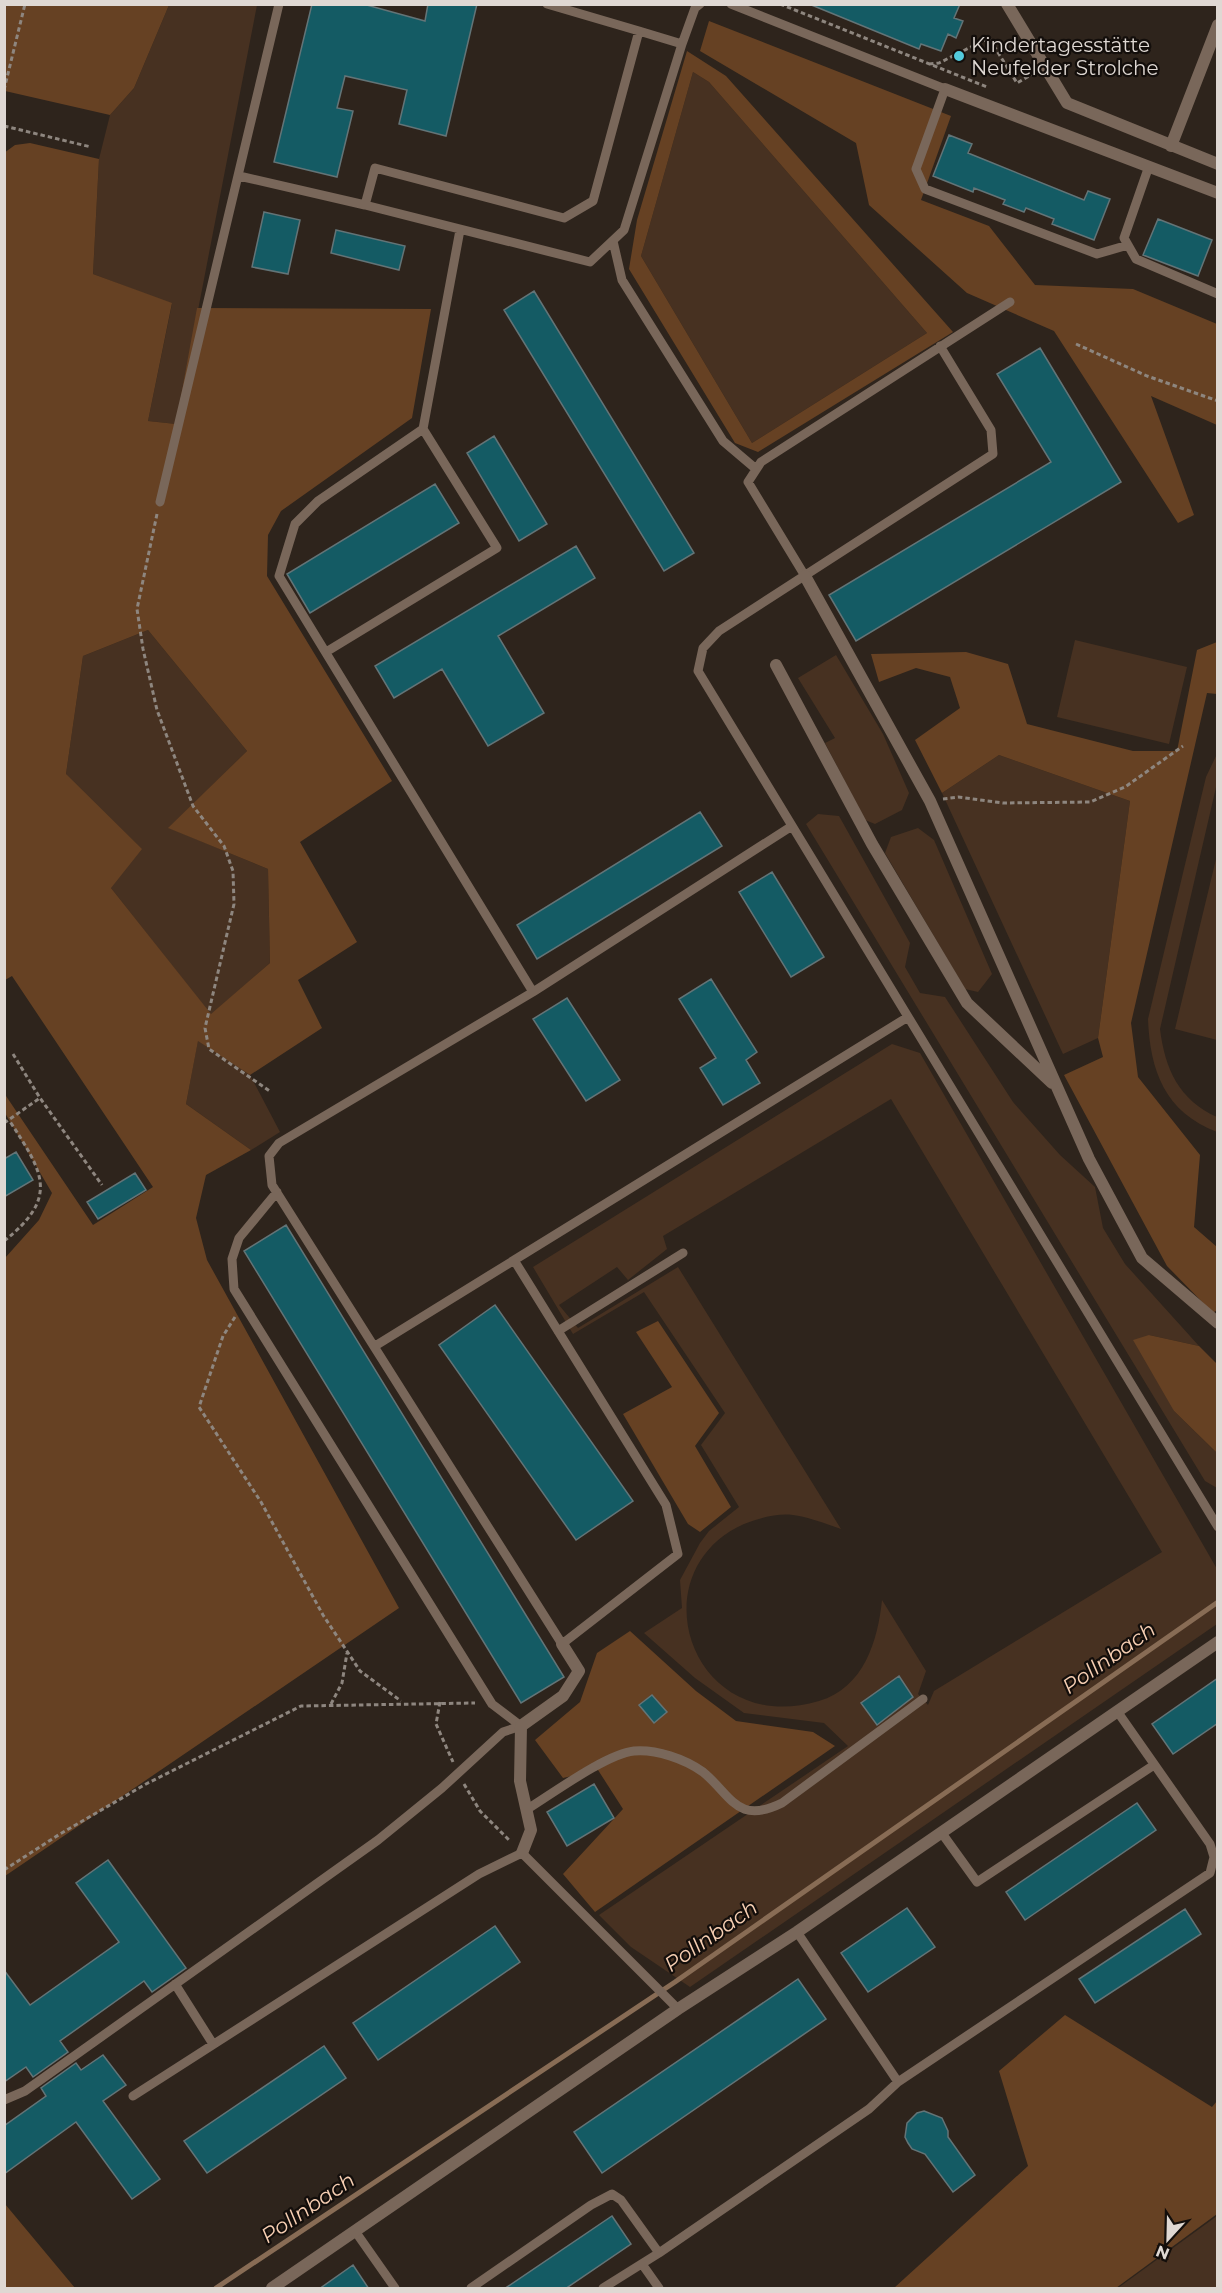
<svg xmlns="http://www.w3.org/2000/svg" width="1222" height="2293" font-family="Montserrat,sans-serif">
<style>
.green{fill:#473121;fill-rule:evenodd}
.forest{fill:#664123;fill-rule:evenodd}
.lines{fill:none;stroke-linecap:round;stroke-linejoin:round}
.stream{stroke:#886c55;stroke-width:5}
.building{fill:#145b64;stroke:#637477;stroke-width:1.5}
.path{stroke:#8e867f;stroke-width:3;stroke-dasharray:4.5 3;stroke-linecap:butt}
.service{stroke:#79675a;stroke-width:9}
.minor{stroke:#79675a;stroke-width:12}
.poi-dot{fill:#53cadc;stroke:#130e0b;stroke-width:2}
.labels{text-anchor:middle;stroke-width:4.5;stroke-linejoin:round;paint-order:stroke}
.poi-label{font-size:20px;fill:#dfd8d3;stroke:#130e0b;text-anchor:start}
.water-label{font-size:21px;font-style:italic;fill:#f7cfb3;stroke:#130e0b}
</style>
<rect width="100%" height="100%" fill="#2e241c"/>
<!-- green -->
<path class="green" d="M169,5h88l-81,419 -28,-3 24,-117 -79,-30 6,-115 11,-44 24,-27z
M693,72l16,10 218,251 -175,110 -111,-187z
M148,630l99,121 -78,77 99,41 2,94 -59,52 -100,-127 -45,-114 17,-118z
M1075,640l112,27 -18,77 -112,-27z
M836,655l47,79 26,59 -7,17 -27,14 -10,-4 -40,-77 10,-5 -37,-60z
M1217,754v29l-57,246c5,40 19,71 57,88v15c-52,-20 -67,-61 -69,-113l58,-242z
M999,755l131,46 -32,237 -35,16 -121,-261z
M818,814l21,2 71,127 -5,24 15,26 25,4 68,105 47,53 35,32 8,41 22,36 74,82 -50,-11 25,76 43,42v35l-12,-7 -399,-657z
M918,828l16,12 58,134 -14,18 -13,-3 -80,-136 6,-16z
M1217,855l1,185h-1l-42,-11z
M198,1040l52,35 30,57 -29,18 -65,-46z
M892,1044l28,9 297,516v55l-527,363 -59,-40 -32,-32 249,-169 -24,-23 -80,-10 -49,-35 -51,-45 38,-25 -2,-28 20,-37 9,-12 30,-24 -38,-62 24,-32 -81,-121 -71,42 -40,-67zM891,1099l271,453 -228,139 -6,14 -10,-11 8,-23 -44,-71c-4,40 -18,88 -63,101 -128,38 -183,-129 -75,-177 15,-6 33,-11 49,-9 16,2 33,9 48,14l-163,-262 -100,61 -19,-23 58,-38 11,13 39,-31 -4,-13z
M1217,2216v72h-99z"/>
<!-- forest -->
<path class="forest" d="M5,4h164v1l-35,83 -24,27 -105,-24z
M709,21l242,95 -30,84 68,26 46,59 98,4 84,35v101l-66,-29 43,119 -16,8 -124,-192 -87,-38 -98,-88 -13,-62 -156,-92z
M687,51l39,25 227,256 -195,120 -23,-9 -106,-174 8,-49zM693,72l16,10 218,251 -175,110 -111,-187z
M30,143l69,16 -6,115 79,29 -24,118 28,3 21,-116 234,1 -19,109 -131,93 -13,24 -1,41 125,205 -92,61 57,100 -59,38 24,48 -72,47 -52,-34 -12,63 65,46 -45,25 -10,43 11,42 192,348 -394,268v-618l34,-38 13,-27 -47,-80 -1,-20 89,132 60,-38 -141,-211 -7,4 -1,-827 11,-8zM148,630l99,121 -79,77 100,41 2,94 -59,51 -100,-126 31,-39 -76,-75 17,-118z
M1217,642v52l-10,-1 -76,330 7,54 62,78 -6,72 23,20v63l-4,3 -46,-47 -103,-191 39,-18 -5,-19 32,-237 -131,-46 -57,38 -27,-53 45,-32 -10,-31 -34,-9 -37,14 -8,-28 95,-2 42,12 19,60 106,27h44l20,-101z
M658,1321l61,92 -24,33 36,61 -31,25 -12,-8 -65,-110 49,-27 -36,-55z
M1149,1335l50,11 18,18v89l-43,-42 -41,-71z
M630,1631l66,60 40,30 77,11 22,14 -240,166 -32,-38 60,-65 -25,-39 -35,8 -28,-38 45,-38 17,-49z
M1065,2015l147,92 5,-6v113l-101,74h-222l134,-122 -29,-95z
M4,2204h1l70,84h-70z"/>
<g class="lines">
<!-- stream -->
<path class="stream" d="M216,2288l459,-306 543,-380"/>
</g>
<!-- building -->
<path class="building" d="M312,4h51l62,17 3,-17h49l-31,132 -47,-12 8,-34 -62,-14 -8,32 16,3 -16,66 -63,-15z
M809,4h151l-6,14 9,3 -7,17 -8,-4 -7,17 -20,-7 -2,5z
M949,135l23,9 -4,9 116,47 4,-9 22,8 -16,41 -42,-16 2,-5 -28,-11 -2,4 -21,-8 2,-4 -31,-12 -1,4 -40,-16z
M264,212l36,8 -12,54 -36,-7z
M1158,219l54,21 -14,36 -55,-21z
M336,230l69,16 -6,24 -68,-17z
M534,291l160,262 -30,18 -160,-261z
M1040,348l81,134 -265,159 -27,-46 222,-133 -54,-88z
M494,436l53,88 -28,17 -52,-88z
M435,484l24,39 -149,90 -23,-39z
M576,546l19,32 -97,58 46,77 -56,33 -46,-77 -48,29 -19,-32z
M700,812l22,34 -185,113 -20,-34z
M772,872l52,85 -33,20 -52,-85z
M711,979l46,73 -11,8 14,23 -37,22 -23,-37 16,-10 -37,-59z
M567,998l53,82 -34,21 -53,-82z
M16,1152l17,28 -29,17v-38z
M135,1173l11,17 -48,29 -11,-17z
M286,1225l278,452 -43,26 -277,-452z
M495,1305l138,196 -57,39 -137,-195z
M899,1676l14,21 -36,28 -16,-22z
M1218,1678v45l-45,31 -21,-30z
M652,1695l15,17 -13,11 -15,-18z
M594,1784l20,34 -47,28 -20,-34z
M1137,1803l19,27 -131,90 -19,-28z
M108,1860l78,108 -34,24 -8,-11 -84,60 8,11 -35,25 -7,-10 -22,15v-112l26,35 89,-63 -43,-59z
M907,1908l28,39 -67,45 -27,-39z
M1185,1909l16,25 -106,69 -16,-24z
M495,1926l25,36 -142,98 -25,-37z
M798,1979l28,40 -224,154 -28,-41z
M324,2046l22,32 -139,95 -23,-32z
M103,2055l23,30 -23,16 57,78 -28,20 -56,-77 -72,52v-48l42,-30 -5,-8 35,-25 5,7z
M924,2111l18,7 6,13v6l27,38 -22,17 -28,-38 -13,-5 -4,-6 -3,-6 2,-14 10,-10z
M612,2216l19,28 -66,45h-61z
M353,2265l16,24h-50z"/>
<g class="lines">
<!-- path -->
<path class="path" d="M780,4l207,83
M929,64l10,-1 50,-25 28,45 17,-10
M4,90l21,-86
M4,126l87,21
M1076,344l71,32 71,25
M157,514l-20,95 6,40 14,61 36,96 31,40 9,25 1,33 -29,124 4,21 62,43
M943,799l15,-2 45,6 87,-1 35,-15 58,-41
M13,1054l27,44 62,87
M4,1123l36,-25
M4,1241c56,-44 39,-69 5,-121
M235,1317l-12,19 -24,71 62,95 62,113 37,56 41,30
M440,1702l-4,22 17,38
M331,1704l11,-21 5,-30
M464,1784l16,27 30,30
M4,1870l56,-36 86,-50 155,-78 174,-3"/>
<!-- service -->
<path class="service" d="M547,4l92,27
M731,4l214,85 -29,80 9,20 172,65 31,-9
M1149,166l-25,72 12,21 82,35
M239,176l126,29 10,-37 189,50 29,-17 46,-170 43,13 13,-36 5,-4
M365,205l225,57 34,-32 58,-186
M613,241l9,39 101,161 33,28
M940,346l51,84 2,24 -274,177 -16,17 -5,23 520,856
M423,429l-105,72 -23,23 -16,52 254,416
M160,502l119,-498
M805,576l-57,-94 13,-20 249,-160
M326,652l171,-104 -74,-119 37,-199
M277,1192l-38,46 -7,21 2,30 258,415 29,22
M514,1260l152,245 12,49 -116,90 -290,-459 -3,-29 10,-13 254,-151 259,-166
M558,1331l125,-78
M375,1346l533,-329
M526,1810c26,-16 80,-56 108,-59 22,-2 51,8 69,21 29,24 34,53 79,31l141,-104
M941,1832l36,50 177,-117
M797,1932l101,150
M175,1984l38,60
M133,2096l346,-222 43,-21 156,156
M4,2100l21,-9 353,-251 64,-52 61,-56 18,-6
M355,2231l40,57
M642,2264l17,24
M471,2288l120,-83 21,-11 9,6 38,53 210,-144 29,-27 312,-209 4,-16 -4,-13 -93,-133
M603,2288l56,-35"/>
<!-- minor -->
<path class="minor" d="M1007,4l60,99 151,61
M945,89l273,104
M1171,146l47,-121
M805,576l125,225 159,358 53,99 76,65
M776,665l96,179 95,159 85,80
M522,1853l9,-23 -11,-49 1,-55 42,-30 16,-25 -17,-27
M272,2288l406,-279 119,-77 421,-290"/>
</g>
<!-- markers -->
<circle class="poi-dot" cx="959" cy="56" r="6"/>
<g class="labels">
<!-- poi labels -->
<g class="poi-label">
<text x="971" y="52">Kindertagesstätte<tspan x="971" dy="23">Neufelder Strolche</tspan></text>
</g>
<!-- water labels -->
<g class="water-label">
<text transform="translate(1109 1658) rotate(-35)" y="7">Pollnbach</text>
<text transform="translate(711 1936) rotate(-35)" y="7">Pollnbach</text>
<text transform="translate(308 2208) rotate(-34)" y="7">Pollnbach</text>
</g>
</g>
<!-- border -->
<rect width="1222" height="2293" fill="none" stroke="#dfd8d3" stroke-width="12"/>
<!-- north arrow -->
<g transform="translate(1168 2239) rotate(202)" stroke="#130e0b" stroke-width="4.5" paint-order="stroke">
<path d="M0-4.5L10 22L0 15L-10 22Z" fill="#dfd8d3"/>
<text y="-9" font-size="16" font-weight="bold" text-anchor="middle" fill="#dfd8d3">N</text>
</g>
</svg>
